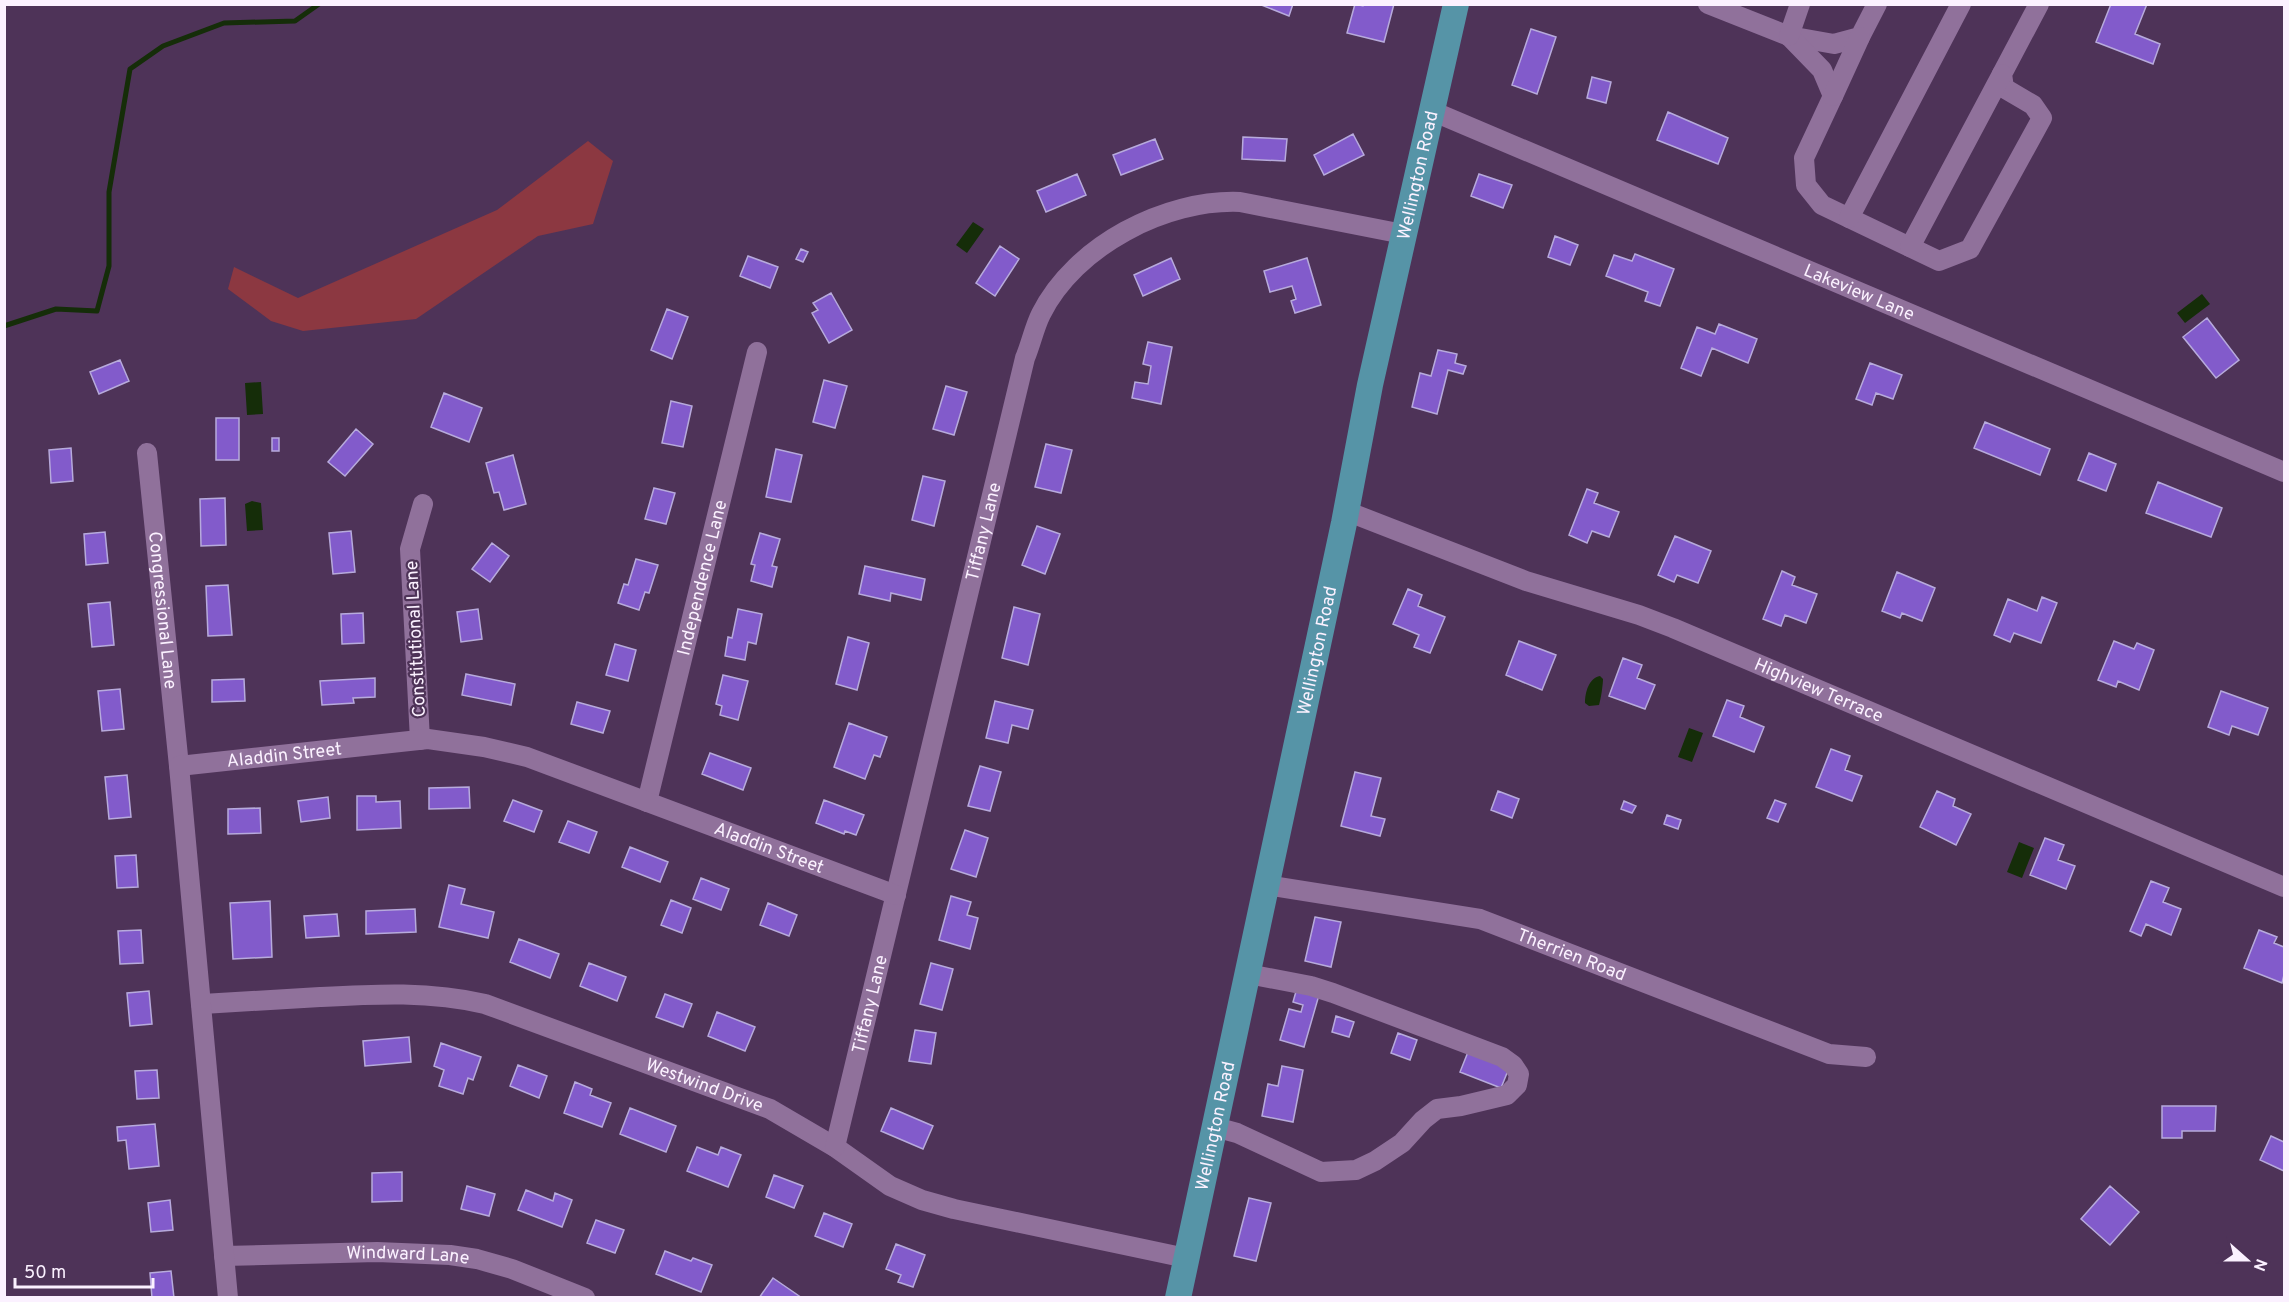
<svg xmlns="http://www.w3.org/2000/svg" width="2289" height="1302" font-family="Overpass,sans-serif">
<style>
.green{fill:#8c3841}
.water{fill:#152d09}
.lines{fill:none;stroke-linecap:round;stroke-linejoin:round}
.stream{stroke:#152d09;stroke-width:5}
.building{fill:#825bcb;stroke:#b7aadc;stroke-width:1.5}
.minor{stroke:#90719b;stroke-width:20}
.major{stroke:#5694a7;stroke-width:26}
.labels{text-anchor:middle;stroke-width:4.5;stroke-linejoin:round;paint-order:stroke}
.street-label{font-size:18px;fill:#fbf1ff;stroke:#4e3358}
</style>
<rect width="100%" height="100%" fill="#4e3358"/>
<!-- green -->
<path class="green" d="M588,141l25,20 -20,63 -55,12 -122,83 -113,12 -32,-10 -43,-32 6,-22 64,31 199,-88z"/>
<!-- water -->
<path class="water" d="M973,222l11,7 -17,24 -11,-8z
M2202,294l8,10 -25,19 -8,-10z
M261,382l2,32 -16,1 -2,-32z
M252,501l9,2 2,27 -16,1 -2,-27z
M1600,676l3,3c0,5 -2,20 -4,26l-10,1 -4,-3c0,-11 4,-25 15,-27z
M1689,728l14,5 -11,29 -14,-5z
M2019,842l15,6 -12,30 -15,-6z"/>
<g class="lines">
<!-- stream -->
<path class="stream" d="M4,326l52,-17 41,2 12,-45v-74l21,-123 33,-23 61,-23 71,-2 24,-17"/>
</g>
<!-- building -->
<path class="building" d="M1259,4h34l-4,12z
M1355,4l8,2 1,-2h30l-10,38 -37,-9z
M2111,4h36l-12,30 25,10 -7,20 -57,-22z
M1531,29l25,8 -19,57 -25,-9z
M1592,77l19,5 -5,21 -19,-5z
M1668,112l60,26 -10,26 -61,-24z
M1353,134l11,21 -40,20 -10,-20z
M1243,137l44,2 -2,22 -43,-2z
M1155,139l8,20 -42,16 -8,-20z
M1077,174l9,21 -40,17 -9,-21z
M1479,174l33,11 -9,23 -32,-12z
M1555,236l23,9 -8,20 -22,-8z
M1000,246l19,13 -24,37 -19,-13z
M801,249l7,3 -5,10 -7,-3z
M1635,254l39,15 -14,37 -15,-5 3,-9 -42,-16 8,-21 18,6z
M748,256l30,11 -8,21 -30,-12z
M1171,258l9,21 -37,17 -9,-21z
M1307,258l14,47 -26,8 -4,-12 5,-2 -4,-13 -22,6 -6,-21z
M831,293l21,37 -23,13 -17,-30 6,-3 -5,-7z
M667,309l21,8 -16,42 -21,-9z
M2207,318l32,42 -23,18 -33,-41z
M1719,324l38,15 -9,24 -36,-15 -11,28 -20,-8 16,-41 18,7z
M1148,342l24,5 -11,57 -29,-6 3,-16 13,2 3,-18 -8,-2z
M1438,350l19,4 -2,9 11,3 -3,8 -15,-4 -11,44 -25,-7 8,-34 11,3z
M120,360l9,21 -30,13 -9,-22z
M1870,363l32,12 -9,24 -17,-6 -4,12 -16,-6z
M824,380l23,6 -12,42 -22,-6z
M946,386l21,6 -13,43 -21,-6z
M444,393l38,15 -13,34 -38,-15z
M671,401l21,5 -9,41 -21,-4z
M216,418h23v42h-23z
M1985,422l65,27 -10,26 -66,-27z
M356,429l17,15 -28,32 -17,-14z
M272,438h7v13h-7z
M1046,444l26,6 -11,43 -26,-6z
M71,448l2,33 -22,2 -2,-33z
M776,449l26,6 -11,47 -25,-5z
M2089,453l27,11 -10,27 -28,-11z
M513,455l13,49 -22,6 -5,-18 -5,1 -8,-30z
M923,476l22,5 -11,45 -22,-6z
M2158,482l64,26 -11,29 -65,-24z
M654,488l21,5 -9,31 -21,-5z
M1587,489l11,4 -4,10 25,9 -10,25 -17,-6 -5,12 -18,-8z
M225,498l1,47 -25,1 -1,-47z
M1037,526l23,8 -15,40 -23,-9z
M351,531l4,41 -22,2 -4,-41z
M105,532l3,31 -22,2 -2,-31z
M760,533l20,6 -8,27 5,1 -5,20 -21,-6 4,-16 -4,-1z
M1675,536l36,15 -13,32 -21,-8 -3,7 -16,-7z
M492,543l17,13 -19,26 -18,-13z
M636,559l22,6 -9,28 -4,-1 -6,18 -21,-7 6,-19 4,1z
M865,566l60,13 -4,21 -30,-7 -1,8 -31,-7z
M1782,571l13,6 -3,8 25,9 -11,29 -21,-8 -4,11 -18,-7z
M1897,572l38,16 -13,33 -20,-8 -2,5 -18,-7z
M228,585l4,50 -24,1 -2,-50z
M1408,589l14,6 -4,11 27,11 -15,36 -16,-6 5,-12 -26,-11z
M2042,597l15,6 -16,40 -27,-10 -4,9 -16,-7 14,-36 29,12z
M110,602l4,43 -22,2 -4,-43z
M1014,607l26,7 -12,51 -26,-7z
M478,609l4,30 -21,3 -4,-30z
M738,609l24,5 -6,30 -8,-2 -3,18 -20,-4 3,-19 4,1z
M363,613l1,30 -22,1 -1,-30z
M848,637l21,6 -12,47 -21,-6z
M1519,641l37,14 -14,35 -36,-15z
M2114,641l20,8 3,-6 17,7 -15,40 -21,-9 -2,6 -18,-7z
M615,644l21,6 -8,31 -22,-6z
M1623,658l19,7 -5,13 18,7 -10,24 -36,-13z
M466,674l49,10 -4,21 -49,-10z
M723,675l25,6 -10,39 -18,-5 2,-9 -6,-2z
M375,678v19l-22,1 1,5 -32,2 -2,-24z
M244,679l1,22 -33,1v-22z
M120,689l4,40 -22,2 -4,-40z
M2221,691l47,17 -10,27 -26,-9 -3,9 -21,-8z
M1727,700l17,6 -4,11 24,10 -10,25 -41,-16z
M995,701l38,9 -5,19 -16,-4 -4,18 -22,-5z
M577,702l33,9 -7,22 -32,-9z
M849,723l38,14 -7,20 -6,-2 -9,24 -31,-12z
M1831,749l19,7 -5,14 17,6 -10,25 -36,-14z
M710,753l41,15 -8,22 -41,-16z
M980,766l21,6 -11,39 -22,-5z
M1355,772l26,6 -10,38 14,3 -5,17 -39,-10z
M127,775l4,42 -22,2 -4,-42z
M469,787l1,21 -41,1v-21z
M1498,791l21,8 -7,19 -21,-8z
M1937,791l18,8 -2,7 18,8 -15,31 -36,-18z
M357,796h19v6l24,-1 1,27 -44,2z
M328,797l2,21 -29,4 -3,-21z
M513,800l29,11 -8,21 -30,-11z
M824,800l40,15 -8,20 -11,-4 -1,3 -28,-11z
M1775,800l11,4 -8,18 -11,-4z
M1624,801l12,5 -4,7 -11,-4z
M260,808l1,25 -33,1v-25z
M1667,815l14,5 -3,9 -14,-5z
M568,821l29,11 -8,21 -30,-11z
M965,830l23,8 -12,39 -25,-8z
M2045,838l19,7 -6,15 17,6 -9,23 -36,-14z
M630,847l38,15 -8,20 -38,-15z
M136,855l2,32 -21,1 -2,-32z
M701,878l28,11 -8,21 -28,-11z
M2151,881l18,7 -6,14 18,7 -10,26 -25,-11 -5,12 -11,-5z
M449,885l16,4 -4,15 33,8 -6,26 -49,-11z
M951,896l20,6 -4,13 11,3 -8,31 -31,-9z
M671,900l20,8 -9,25 -21,-8z
M270,901l2,56 -39,2 -3,-56z
M768,903l29,12 -8,21 -29,-11z
M415,909l1,23 -50,2v-23z
M337,914l2,22 -33,2 -2,-22z
M1315,917l26,5 -10,45 -26,-6z
M141,930l2,33 -23,1 -2,-33z
M2259,930l18,7 -3,6 10,4v28l-2,8 -38,-15z
M519,939l40,15 -9,24 -40,-16z
M589,963l37,14 -9,24 -37,-15z
M931,963l22,6 -11,41 -22,-6z
M1297,988l22,7 -15,52 -24,-7 9,-31 12,3 2,-7 -10,-3z
M149,991l3,33 -22,2 -3,-33z
M665,994l27,10 -9,23 -27,-10z
M717,1012l38,15 -10,24 -37,-15z
M1336,1016l18,6 -5,15 -17,-5z
M915,1030l21,3 -5,31 -22,-3z
M1398,1033l19,7 -7,20 -19,-7z
M409,1037l2,25 -46,4 -2,-25z
M441,1043l40,14 -8,23 -5,-2 -5,16 -24,-8 5,-16 -10,-4z
M1468,1052l41,16 -8,20 -41,-16z
M518,1065l29,11 -8,22 -29,-12z
M1282,1066l21,4 -10,52 -31,-6 6,-32 10,2z
M157,1070l2,28 -22,1 -2,-28z
M575,1082l17,7 -2,6 21,8 -9,24 -38,-14z
M2162,1106h54l-1,25h-33v7h-20z
M630,1108l46,18 -10,26 -46,-18z
M891,1108l42,18 -10,23 -42,-18z
M155,1124l4,42 -30,3 -3,-29 -8,1 -1,-14z
M2271,1136l13,6v29l-24,-11z
M697,1147l21,8 3,-8 20,8 -13,32 -41,-16z
M402,1172v29l-30,1v-29z
M774,1175l29,11 -9,22 -28,-11z
M467,1186l28,8 -6,22 -28,-7z
M2110,1186l29,26 -29,33 -29,-26z
M526,1190l27,11 2,-8 17,7 -10,27 -44,-17z
M1249,1198l22,5 -15,58 -22,-5z
M170,1200l3,30 -22,2 -3,-29z
M824,1213l28,11 -9,23 -28,-11z
M596,1220l28,10 -9,23 -28,-10z
M896,1244l29,11 -12,32 -15,-5 3,-7 -15,-6z
M665,1251l26,10 2,-3 19,7 -11,27 -45,-18z
M171,1271l3,27h-22l-2,-25z
M773,1278l29,20h-43z"/>
<g class="lines">
<!-- minor -->
<g class="minor">
<path d="M1708,4l81,32 45,8 26,-7 17,-33"/>
<path d="M1789,36l33,34 11,26 -29,62 2,27 16,20 117,56 31,-12 72,-131 -9,-13 -29,-17 -2,-14 37,-70"/>
<path d="M1789,36l11,-32"/>
<path d="M1833,96l27,-59"/>
<path id="s1" d="M1432,111l852,361"/>
<path d="M1849,218l112,-214"/>
<path d="M1910,247l92,-173"/>
<path id="s2" d="M147,453l32,313"/>
<path id="s3" d="M1346,511l180,70 113,34 34,13 611,259"/>
<path d="M420,740l-10,-191 13,-45"/>
<path id="s4" d="M647,802l110,-450"/>
<path id="s5" d="M1266,885l214,34 349,135 37,3"/>
<path id="s6" d="M201,1004c40,-2 80,-5 119,-7 56,-3 110,-6 165,7l285,105 65,38 55,39 32,14 32,9 232,49"/>
<path d="M1215,1127l22,6 84,39 35,-2 19,-9 27,-18 21,-23 14,-11 24,-3 46,-11 10,-10 2,-11 -6,-9 -11,-8 -169,-64 -22,-7 -63,-12"/>
<path id="s7" d="M835,1147l190,-789c6,-14 9,-30 16,-44 34,-68 124,-115 199,-112l163,32"/>
<path id="s8" d="M224,1256l153,-4 73,3 27,4 35,10 73,29"/>
<path id="s9" d="M228,1298l-49,-532 249,-27 56,8 43,10 369,138"/>
</g>
<!-- major -->
<path class="major" id="s10" d="M1178,1298l166,-775 26,-138 86,-381"/>
</g>
<g class="labels">
<!-- street labels -->
<g class="street-label">
<text dy="6" stroke="none"><textPath href="#s10" startOffset="1148">Wellington Road</textPath></text>
<text dy="6" stroke="none"><textPath href="#s1" startOffset="464">Lakeview Lane</textPath></text>
<text dy="6" stroke="none"><textPath href="#s7" startOffset="633">Tiffany Lane</textPath></text>
<text dy="6" stroke="none"><textPath href="#s4" startOffset="231">Independence Lane</textPath></text>
<text dy="6" stroke="none"><textPath href="#s2" startOffset="158">Congressional Lane</textPath></text>
<text transform="translate(415 639) rotate(-93)" y="6">Constitutional Lane</text>
<text dy="6" stroke="none"><textPath href="#s10" startOffset="662">Wellington Road</textPath></text>
<text dy="6" stroke="none"><textPath href="#s3" startOffset="506">Highview Terrace</textPath></text>
<text dy="6" stroke="none"><textPath href="#s9" startOffset="640">Aladdin Street</textPath></text>
<text dy="6" stroke="none"><textPath href="#s9" startOffset="1144">Aladdin Street</textPath></text>
<text dy="6" stroke="none"><textPath href="#s5" startOffset="315">Therrien Road</textPath></text>
<text dy="6" stroke="none"><textPath href="#s7" startOffset="147">Tiffany Lane</textPath></text>
<text dy="6" stroke="none"><textPath href="#s6" startOffset="519">Westwind Drive</textPath></text>
<text dy="6" stroke="none"><textPath href="#s10" startOffset="176">Wellington Road</textPath></text>
<text dy="6" stroke="none"><textPath href="#s8" startOffset="184">Windward Lane</textPath></text>
</g>
</g>
<!-- border -->
<rect width="2289" height="1302" fill="none" stroke="#fbf1ff" stroke-width="12"/>
<!-- north arrow -->
<g transform="translate(2247 1260) rotate(111)" stroke="#4e3358" stroke-width="4.5" paint-order="stroke">
<path d="M0-4.5L10 22L0 15L-10 22Z" fill="#fbf1ff"/>
<text y="-9" font-size="16" font-weight="bold" text-anchor="middle" fill="#fbf1ff">N</text>
</g>
<!-- scale -->
<path d="M15 1278v9h138v-9" fill="none" stroke="#fbf1ff" stroke-width="3"/>
<text x="24" y="1278" font-size="18" fill="#fbf1ff" stroke="#4e3358" stroke-width="4.5" paint-order="stroke">50 m</text>
</svg>
